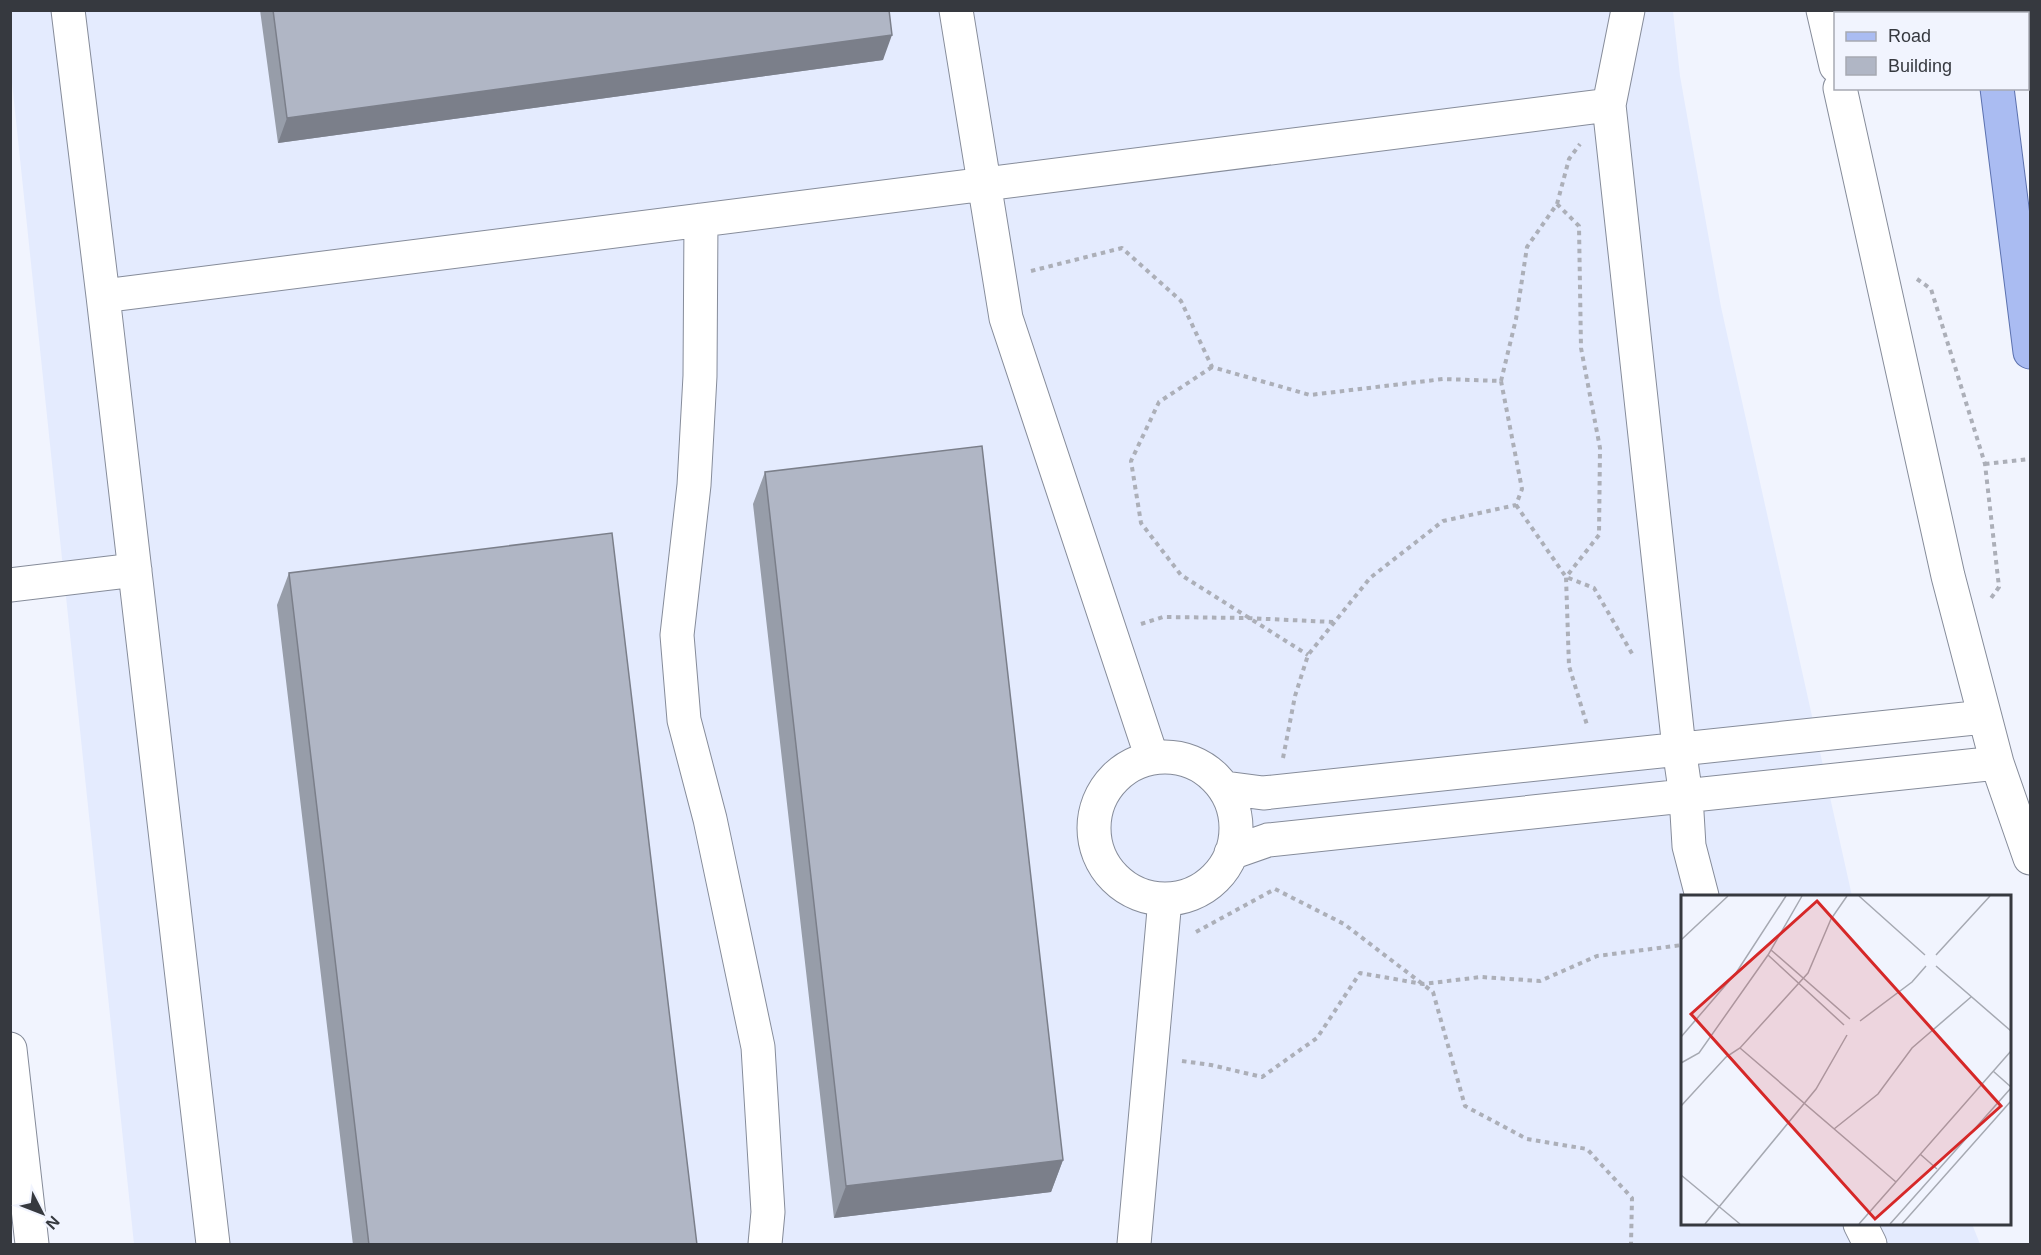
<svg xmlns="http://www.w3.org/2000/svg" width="2041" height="1255" font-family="Helvetica,sans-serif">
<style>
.built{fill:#e4ebfe}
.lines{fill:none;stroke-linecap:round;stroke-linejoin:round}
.minor-casing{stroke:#868c9a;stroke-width:35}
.secondary-casing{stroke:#868c9a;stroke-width:35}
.primary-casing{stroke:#5c71ae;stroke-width:35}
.path{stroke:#acafb8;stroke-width:4;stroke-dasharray:4.5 4.5;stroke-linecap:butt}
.minor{stroke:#fff;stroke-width:33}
.secondary{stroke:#fff;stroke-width:33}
.primary{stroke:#aabcf2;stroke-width:33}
.wall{fill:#979da9}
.shaded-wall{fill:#7b7f8a}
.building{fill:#b0b6c5;stroke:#7b7f8a;stroke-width:1.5}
.inset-road{fill:none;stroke:#a6a9b2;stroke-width:1.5}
.view{fill:#d62828;fill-opacity:0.15;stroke:#d62828;stroke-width:3}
.inset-edge{fill:none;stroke:#36393f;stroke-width:3}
</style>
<rect width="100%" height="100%" fill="#f1f4fe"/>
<!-- built -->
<path class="built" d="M10,11h1663l7,65 41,231 131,589h-170v328h290l8,20h-1846l-123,-1171z"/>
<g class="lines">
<defs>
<path id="minor" d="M68,10l35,286
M956,10l50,308 146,440
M1628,10l-19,95 70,643 7,48 3,50 13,50
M1823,10l13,56
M1840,88l108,488 49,187 33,95
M701,220l-1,156 -6,109 -17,150 7,85 26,99 48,228 10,165 -3,32
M10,585l125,-15
M1094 828a71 71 0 1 1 142 0a71 71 0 1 1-142 0Z
M1225,788l38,5 721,-76
M1231,853l37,-13 729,-77
M1860,1224l10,20
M213,1244l-110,-948 1506,-191
M1134,1244l31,-345"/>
<path id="secondary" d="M10,1049l22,195"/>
<path id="primary" d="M1988,10v4
M1997,88l33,264"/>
</defs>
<!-- minor casing -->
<use href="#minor" class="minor-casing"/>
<!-- secondary casing -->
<use href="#secondary" class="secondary-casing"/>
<!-- primary casing -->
<use href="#primary" class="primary-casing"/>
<!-- path -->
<path class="path" d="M1557,204l12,-45 11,-15
M1031,271l91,-23 59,53 31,66 98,28 133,-16 58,2 21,108 -6,16 -73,16 -73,57 -62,77 -13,41 -12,62
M1917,279l14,10 54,175 14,123 -10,14
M1212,367l-53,35 -28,59 10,62 40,52 127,80
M1501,381l15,-62 11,-72 30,-43 22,22 2,122 19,100 -1,87 -33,42 3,89 18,59
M1985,464l45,-5
M1516,505l50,72 28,11 40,69
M1141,624l22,-7 84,1 86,4
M1196,932l79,-43 69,35 89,68 32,114 62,33 60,10 45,49 -1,46
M1182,1061l29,4 51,12 55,-39 43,-65 63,11 58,-7 59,4 57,-25 85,-11"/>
<!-- minor -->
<use href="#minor" class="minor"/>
<!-- secondary -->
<use href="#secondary" class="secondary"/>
<!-- primary -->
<use href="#primary" class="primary"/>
</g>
<!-- wall -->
<path class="wall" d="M260,10h629l-6,50 -605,83z
M765,472l298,688 -12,32 -217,26 -81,-714z
M289,573l408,672h-344l-76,-640z"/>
<!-- shaded-wall -->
<path class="shaded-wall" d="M892,35l-9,25 -605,83 9,-25z
M1063,1160l-12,32 -217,26 12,-32z"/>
<!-- building -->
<path class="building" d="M273,10h616l3,25 -605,83z
M982,446l81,714 -217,26 -81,-714z
M612,533l85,712h-328l-80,-672z"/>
<!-- overview -->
<g transform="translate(1681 895)">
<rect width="330" height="330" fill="#f1f4fe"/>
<path class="inset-road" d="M178,1l66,59M0,45l47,-44M90,55l79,69M87,60l76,70M255,60l54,-59M255,71l75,65M179,126l52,-39 14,-16M0,142l55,-64 50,-77M59,153l156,134 115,-131M0,168l18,-10 69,-98 34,-59M312,176l18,16M0,211l45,-49 14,-9 68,-75 23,-54 16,-23M153,234l44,-35 34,-46 59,-51M239,259l17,15M0,280l59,49M24,329l111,-135 31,-54M178,329l37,-42M209,329l121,-136M221,329l109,-123"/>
<path class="view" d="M136,6l184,205 -126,113 -184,-205z"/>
<rect width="330" height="330" class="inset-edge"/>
</g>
<!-- border -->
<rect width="2041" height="1255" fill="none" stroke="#36393f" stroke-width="24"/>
<!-- legend -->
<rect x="1834" y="12" width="195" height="78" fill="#f1f4fe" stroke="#a6a9b2" stroke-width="1.5"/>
<rect x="1846" y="32" width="30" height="9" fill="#aabcf2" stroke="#a6a9b2" stroke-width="1.5"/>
<text x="1888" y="42" font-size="18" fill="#36393f">Road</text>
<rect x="1846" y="57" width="30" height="18" fill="#b0b6c5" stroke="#a6a9b2" stroke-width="1.5"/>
<text x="1888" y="72" font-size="18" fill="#36393f">Building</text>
<!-- north arrow -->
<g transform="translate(42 1213) rotate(132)" stroke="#f1f4fe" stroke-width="4.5" paint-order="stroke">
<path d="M0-4.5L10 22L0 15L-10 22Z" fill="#36393f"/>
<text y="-9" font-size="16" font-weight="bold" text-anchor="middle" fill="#36393f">N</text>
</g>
</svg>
